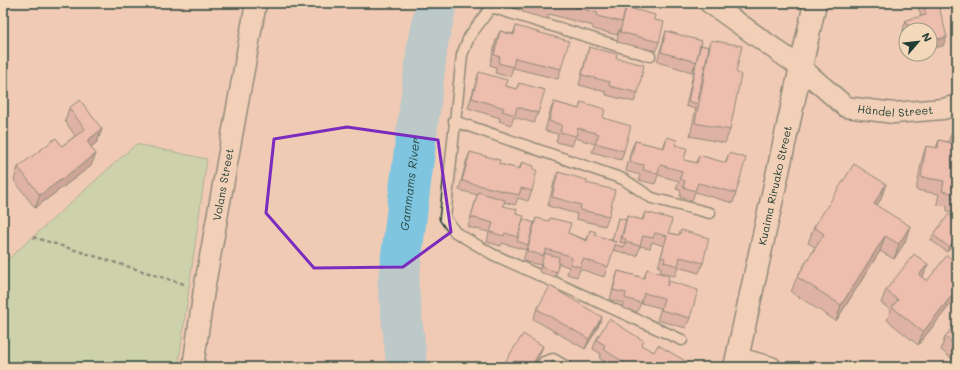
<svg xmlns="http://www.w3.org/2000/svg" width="960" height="370" font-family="Mali,sans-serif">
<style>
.green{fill:#a2dca1;stroke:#608c6a}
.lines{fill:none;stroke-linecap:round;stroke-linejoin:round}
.river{stroke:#7fc5e0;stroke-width:41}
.service-casing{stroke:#1f3d34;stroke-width:13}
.minor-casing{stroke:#1f3d34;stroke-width:23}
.tertiary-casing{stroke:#1f3d34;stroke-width:25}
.path{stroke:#1f3d34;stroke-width:2.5;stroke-dasharray:4 3;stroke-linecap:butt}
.service{stroke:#f3d8ba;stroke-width:10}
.minor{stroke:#f3d8ba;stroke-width:20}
.tertiary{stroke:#f3d8ba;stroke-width:22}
.wall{fill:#c89590;stroke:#1f3d34}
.shaded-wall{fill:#a27975;stroke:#1f3d34}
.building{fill:#e8ada7;stroke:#1f3d34}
.marked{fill:none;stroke:#7b2cbf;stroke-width:3;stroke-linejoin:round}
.labels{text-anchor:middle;stroke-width:3;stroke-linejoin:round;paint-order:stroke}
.street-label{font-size:11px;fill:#1f3d34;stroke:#f3d8ba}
.water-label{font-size:12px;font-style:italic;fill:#294b45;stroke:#f3d8ba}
</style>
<rect width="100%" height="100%" fill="#f0cbb4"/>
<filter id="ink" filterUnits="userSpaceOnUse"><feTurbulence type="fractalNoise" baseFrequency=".025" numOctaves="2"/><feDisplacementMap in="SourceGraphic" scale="8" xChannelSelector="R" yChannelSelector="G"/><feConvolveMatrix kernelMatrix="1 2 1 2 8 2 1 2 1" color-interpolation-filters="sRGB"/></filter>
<g filter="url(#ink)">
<!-- green -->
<path class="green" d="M136,144l71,15 -29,208h-175v-103z"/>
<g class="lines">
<!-- river -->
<path class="river" id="s1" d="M407,367l-9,-83 30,-243 9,-38"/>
<defs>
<path id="service" d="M494,3l-25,34 -7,18 -17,163 10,14 37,22 190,86
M491,7l159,49
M454,121l169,58 29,19 58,15
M541,367l3,-5 9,-3 14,8"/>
<g id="minor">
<path id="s2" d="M710,3l90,64 46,40 48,6 49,-4 14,-4"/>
<path d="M738,358l33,9"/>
<path id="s3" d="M193,367l11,-77 52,-287"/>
</g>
<g id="tertiary">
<path id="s4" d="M735,367l80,-364"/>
</g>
</defs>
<!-- service casing -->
<use href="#service" class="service-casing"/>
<!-- minor casing -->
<use href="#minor" class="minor-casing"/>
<!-- tertiary casing -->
<use href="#tertiary" class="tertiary-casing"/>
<!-- path -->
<path class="path" d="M33,237l151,47"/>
<!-- service -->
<use href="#service" class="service"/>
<!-- minor -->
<use href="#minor" class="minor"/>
<!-- tertiary -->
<use href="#tertiary" class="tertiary"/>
</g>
<!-- wall -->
<path class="wall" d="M524,3h103l-1,4 28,13 5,22 -3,9 -39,-9 2,-12 -2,5 -24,-6v-3l-44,-12 -2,5 -25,-7z
M917,3h21l5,43 -13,-16h-24v13l-3,-13 3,-10 15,-3z
M516,26l45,43 -3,10 -45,-11 -3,9 -15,-4 1,-6 -6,-2 6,-25 4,-9 13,3z
M666,31l34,14 9,2 2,-7 25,32 -6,58 -5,13 -35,-7 6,-28 -1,1 -9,-3 9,-41 -3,7 -35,-10 6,-21z
M589,47l27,11 22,35 -4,9 -28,-7v-3l-27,-7 7,-28z
M479,72l26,14 11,3 3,-6 19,30 -4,10 -20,-6 -3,8 -12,-4 1,-3 -32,-10z
M554,102l25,7 2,-7 22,16 21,33 -3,9 -29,-8 3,-8 -20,-6 -3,8 -16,-4 2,-8 -13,-3 5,-20z
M69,108l33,21 -5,13 -6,5v19l-56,42 -21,-28 4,-13 44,-21 13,-10 -10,-15z
M953,130h4v83l-10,-2v-5l-10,-2 2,-10 -23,-4 6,-31 4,-13 10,2 3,-8 9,2z
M667,137l8,8 9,15 12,3 3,-8 26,8 4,-10 7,40 -3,10 -38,-11 -3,9 -12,-4 1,-6 -5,-2 3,-8 -21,-6 -3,9 -16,-4 1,-5 -14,-4 5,-21 4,-9 28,7z
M470,152l29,12 20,5 3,-7 11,7 -1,22 -4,10 -10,-3 -3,7 -11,-3 -1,4 20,13 11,4 2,-5 32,15 18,7 4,-10 5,5 17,5 6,-22 8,2 1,-4 15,4 3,-8 24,21 10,2 2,-5 22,33 -4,10 -21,-6 -3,9 -15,-4 2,-4 -4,-1 6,-21 -12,-4 -2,6 -10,-2 -3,10 -24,-6 -9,27 -24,-8 -3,8 -10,-3 2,-7 -6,-2 -5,-2 -1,9 -2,5 -16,-5 2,-8 -1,1 -17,-4 4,-14 -1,3 -24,-7 -1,3 -14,-4 2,-10 -21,-5 9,-32 -18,-5 7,-28z
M558,172l28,11 23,33 -4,10 -29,-7 1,-5 -29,-8 6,-24z
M881,199l-4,6 28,37 -11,17 -14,-8 -44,70 -45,-29 6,-15 18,-30 -7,-4 6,-16z
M933,235l24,4 -10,13 -16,-12z
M957,264v32l-39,49 -31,-25 4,-10 -10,-7 5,-13 37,-12 4,3z
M647,269l20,17 23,32 -4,10 -29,-8 4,-12 -20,-5 -4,9 -15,-4 1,-5 -13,-3 5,-20 3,-9 26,7z
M537,309l65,8 -4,10 -13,22 -52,-30z
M957,322v41l-16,-13 4,-13z
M596,340l46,6 12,6 40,15h-81l-14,-9 2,-4 -8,-5z"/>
<!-- shaded-wall -->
<path class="shaded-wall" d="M947,37l-4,9 -13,3v-8z
M102,129l-5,13 -15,12 5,-13z
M96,154l-5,12 -56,42 5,-13z
M886,184l-5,15 -13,20 6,-15z
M910,226l-5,16 -11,17 5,-15z
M885,236l-5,15 -44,70 5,-16z
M957,237v2l-10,13 2,-5z
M928,264l-5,13 -9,11 5,-13z
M957,289v7l-39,49 5,-13z
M602,317l-4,10 -13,22 4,-10z
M543,346l-4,10 -6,11h-2z"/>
<!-- building -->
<path class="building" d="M541,3h12l-1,3z
M560,3h67l-5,19 -25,-6 1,-3z
M923,3h15l9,34 -17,4v-11h-21l-3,-10 20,-5z
M626,7l29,8 -1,5 10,2 -5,20 -39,-10z
M516,26l53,15 -8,28 -46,-11 -2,9 -15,-4 2,-6 -6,-2 6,-24 14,4z
M666,31l36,10 -6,21 -35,-10z
M711,40l31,6 -6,26 5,3 -11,55 -35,-7z
M700,45l9,2 -12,57 -9,-3z
M589,47l28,7 -1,4 28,7 -6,28 -29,-7 1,-4 -28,-7z
M479,72l28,8 -2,6 12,3 2,-6 26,7 -7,23 -21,-6 -2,8 -13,-4 2,-3 -32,-10z
M80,100l22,29 -15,12 9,13 -56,41 -22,-28 38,-29 6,8 23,-17 -16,-21z
M554,102l25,7 2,-7 24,7 -2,9 28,8 -7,25 -29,-8 4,-9 -21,-6 -2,8 -16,-4 2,-7 -13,-4z
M953,130h4v69l-6,-1 1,-5 -10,-2 2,-10 -23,-4 5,-31 12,2 1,-8 12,3z
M667,137l10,3 -2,5 12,3 -3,12 13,3 2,-8 27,8 3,-10 17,5 -10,35 -38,-10 -3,8 -12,-4 2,-6 -5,-2 2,-8 -22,-6 -2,9 -15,-4 1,-5 -14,-3 5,-21 29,7z
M470,152l30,8 -1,4 21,5 2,-7 12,4 -1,3 4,1 -5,21 -11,-3 -2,7 -57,-14z
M854,164l32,20 -12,20 36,22 -11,18 -14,-8 -44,69 -44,-28 27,-43 -10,-7z
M558,172l29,8 -1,3 29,7 -6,26 -29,-6 1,-5 -29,-8z
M478,192l27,8 -2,6 14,3 -1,5 8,2 -6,21 -13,-4 -1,3 -14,-4 3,-9 -22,-6z
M645,212l27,7 -3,14 10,2 2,-5 28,8 -6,25 -23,-6 -2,9 -14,-4 1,-4 -4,-1 6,-21 -12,-3 -2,5 -10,-2 -3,10 -15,-4 1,-3 -4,-1 5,-22 16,4z
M949,214l8,5v18l-8,10 -16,-12z
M536,218l13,3 1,-3 21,5 -3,10 19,8 3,-11 6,2 -1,3 21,7 -8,25 -25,-8 -3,8 -10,-3 2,-6 -5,-3 -21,-6 -2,7 -17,-5z
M618,218l8,2 -6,22 5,1 -1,4 -9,-2 1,-3 -4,-1z
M523,219l11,4 -6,22 -11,-4z
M544,253l15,4 -2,15 -16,-5z
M914,254l14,10 -9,11 8,6 20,-26 10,9v25l-34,43 -31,-25 6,-7 -12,-10z
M647,269l22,7 -2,10 2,-5 29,9 -8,28 -29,-8 3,-12 -20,-5 -3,10 -16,-5 1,-5 -13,-3 5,-19 26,7z
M550,286l52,31 -13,22 -52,-30z
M609,319l35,22 -3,4 13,7 4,-7 36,21v1h-65l1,-1 -27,-17 2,-4 -9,-5z
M957,322v24l-12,-9z
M523,334l20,12 -12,21h-27l1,-5z
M552,361l24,6h-26z"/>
</g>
<!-- marked area -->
<path d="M0 0H960V370H0ZM347,127l91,13 13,92 -48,35 -89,1 -48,-55 8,-74z" fill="#f0cbb4" fill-opacity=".55" fill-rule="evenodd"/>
<path class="marked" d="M347,127l91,13 13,92 -48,35 -89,1 -48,-55 8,-74z"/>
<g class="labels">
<!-- street labels -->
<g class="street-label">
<text dy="4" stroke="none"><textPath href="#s2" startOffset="221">Händel Street</textPath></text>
<text dy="4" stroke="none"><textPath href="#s3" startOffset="185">Volans Street</textPath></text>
<text dy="4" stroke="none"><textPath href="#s4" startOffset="186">Kuaima Riruako Street</textPath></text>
</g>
<!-- water labels -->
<g class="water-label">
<text dy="4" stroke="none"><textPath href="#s1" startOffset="184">Gammams River</textPath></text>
</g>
</g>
<!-- margin -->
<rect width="960" height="370" fill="none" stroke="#f3d8ba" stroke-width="16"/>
<rect x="8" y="8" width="944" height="354" fill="none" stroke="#1f3d34" stroke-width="1.5" filter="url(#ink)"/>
<!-- north arrow -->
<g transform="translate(918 42) rotate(62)"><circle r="19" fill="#f3d8ba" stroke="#9e9a84"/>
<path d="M0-3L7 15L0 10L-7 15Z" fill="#1f3d34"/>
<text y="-6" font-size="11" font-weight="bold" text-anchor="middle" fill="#1f3d34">N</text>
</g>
</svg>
